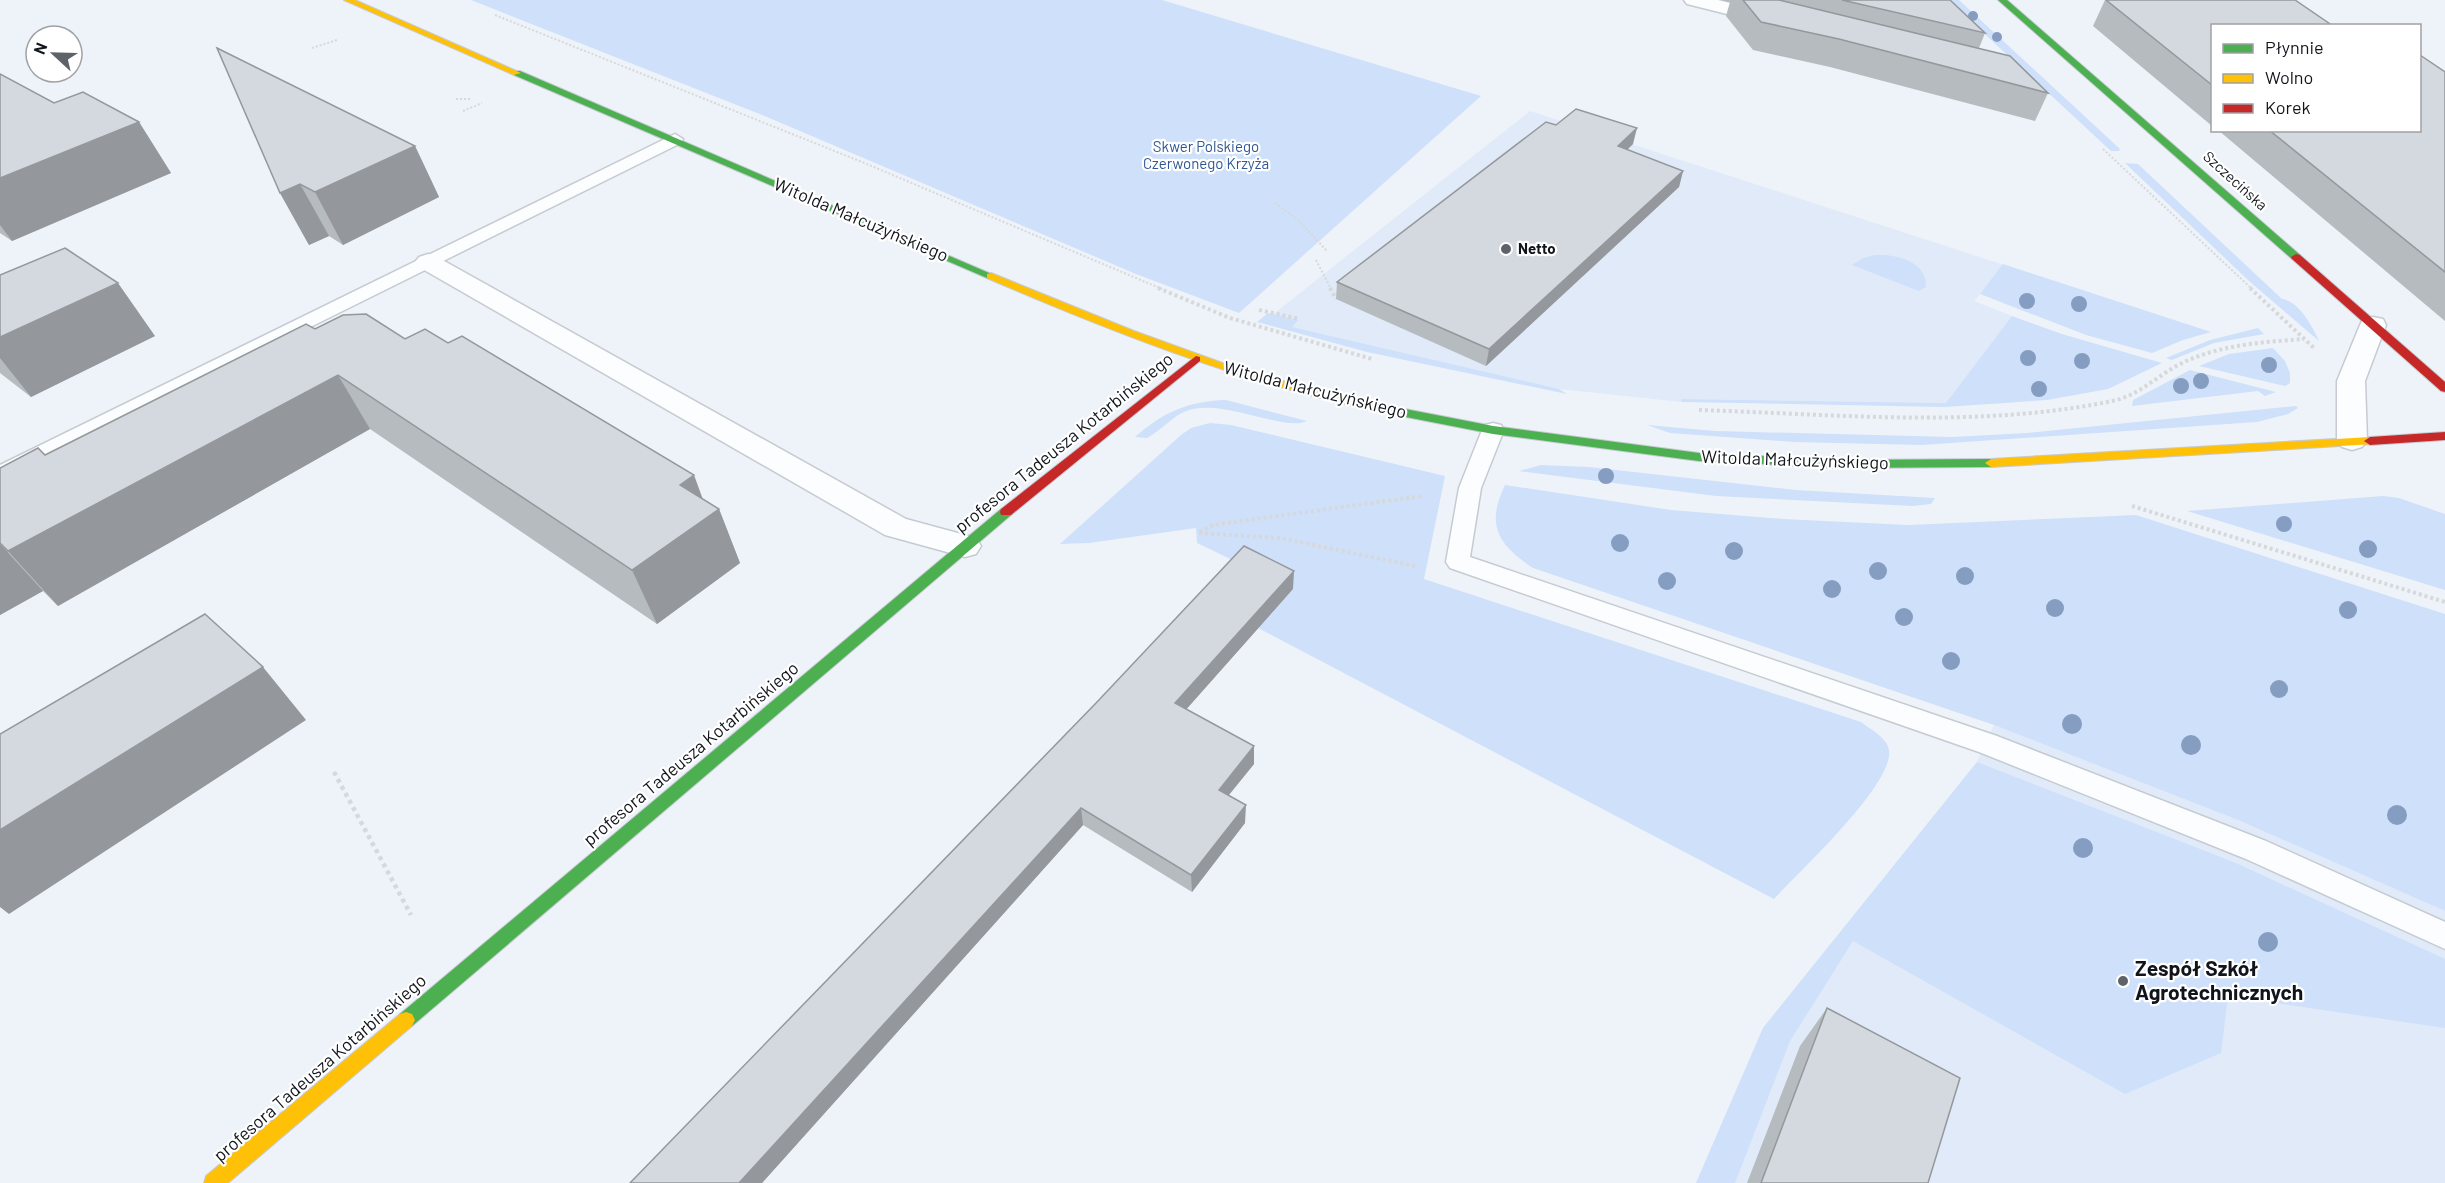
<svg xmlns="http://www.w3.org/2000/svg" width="2445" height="1183" font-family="Barlow,sans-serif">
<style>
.built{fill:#e0eaf8}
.green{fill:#cfe0fa}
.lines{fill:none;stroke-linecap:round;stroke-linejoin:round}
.lane-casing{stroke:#c6cbd1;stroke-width:3}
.street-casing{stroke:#c6cbd1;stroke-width:3}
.fast-casing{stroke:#c6cbd1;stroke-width:2}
.slow-casing{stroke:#c6cbd1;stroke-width:2}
.jam-casing{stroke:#c6cbd1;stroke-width:2}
.path-far2{stroke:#d6d8da;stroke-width:2;stroke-dasharray:2 2;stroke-linecap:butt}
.path-far1{stroke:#d6d8da;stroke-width:4;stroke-dasharray:3 3;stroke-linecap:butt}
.path{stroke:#d6d8da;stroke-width:4.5;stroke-dasharray:4 4;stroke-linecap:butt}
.lane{fill:#fcfdfe;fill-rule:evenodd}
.street{fill:#fcfdfe;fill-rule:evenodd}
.fast{fill:#4caf50;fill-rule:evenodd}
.slow{fill:#ffc107;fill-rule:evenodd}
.jam{fill:#c62828;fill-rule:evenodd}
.tree{fill:#859dc0}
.wall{fill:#b6bbc0}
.shaded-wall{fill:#94989c}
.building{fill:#d4d9df;stroke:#94989c;stroke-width:1.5}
.poi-dot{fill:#5e6369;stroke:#fff;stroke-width:2}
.labels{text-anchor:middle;stroke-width:4.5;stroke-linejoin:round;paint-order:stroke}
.far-park-label{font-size:15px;fill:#2f5792;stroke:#fff}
.far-street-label{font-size:15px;fill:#11151b;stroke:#fff}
.far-poi-label{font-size:15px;font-weight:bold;fill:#11151b;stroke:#fff;text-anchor:start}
.street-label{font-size:18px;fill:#11151b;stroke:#fff}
.near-poi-label{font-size:21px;font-weight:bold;fill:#11151b;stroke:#fff;text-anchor:start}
</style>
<rect width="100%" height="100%" fill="#eef3f9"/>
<!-- built -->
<path class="built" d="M1530,111l474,154 -30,36 38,15 -65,87 -265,-4v3l-123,-13 -268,-62 -24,-8z
M1994,725l244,95 207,91v272h-749l67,-155 214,-266z"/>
<!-- green -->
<path class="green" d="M471,0h691l319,96 -242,217 -103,-39 -369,-157z
M1948,0h11l161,149 -1,2h-8z
M2125,163l13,1 144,135c17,2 31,28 37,42l-70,-60z
M1875,255c21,-1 52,6 51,32l-7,4 -67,-26 11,-7z
M2003,264l208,68 -28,8 -31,13 -66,-18 -106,-41z
M1268,313l30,7 -6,7 267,62 8,5 -200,-42 -110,-30z
M2012,316l50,18 100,29 -54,26 -61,11 -102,7 -263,-5 -1,-3 265,4z
M2258,328l6,6 -50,9 -42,17 -6,-2 44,-18z
M2273,348l12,13 5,12v10l-5,3 -86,-20 30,-12z
M2190,370l86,22 -11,4 -7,-5 -126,15 1,-6z
M1226,400l81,21c-22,11 -82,-22 -118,-11 -16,5 -27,20 -42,28l-12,-1c28,-25 54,-36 91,-37z
M2296,406l2,2 -10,6 -31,8 -335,23 -127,-3 -125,-9 -23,-8 68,6 237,6 75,-4z
M1210,423l21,2 214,51 -21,103 437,143c9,7 27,16 28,29 4,34 -90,121 -115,148l-516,-271 35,-39 -96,-46 -1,-15 -107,15 -29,1 121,-109 10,-7z
M1541,465l48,2 207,23 139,8 -4,6 -18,2 -197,-10 -197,-25z
M1505,485l166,25 112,9 125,6 228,-10 309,99v297l-207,-91 -244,-95 -461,-157c-34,-23 -48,-42 -28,-83z
M2383,496l16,2 46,16v76l-258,-79z
M1977,762l259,101 209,96v69l-217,-32 -7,57 -96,41 -272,-153 -63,100 -55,142h-39l67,-155z"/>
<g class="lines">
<defs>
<path id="lane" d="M675,134l8,5 -2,4 -681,338v-16z
M1493,423l8,2 3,5 -23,58 -11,69 527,179 269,105 179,81v27l-199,-90 -267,-107 -529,-184 -4,-6 13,-74 23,-58 3,-5z"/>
<path id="street" d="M1684,0h34l60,15 3,4 -3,4 -7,2 -84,-21z
M428,254l9,3 469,262 70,19 5,8 -5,8 -11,3 -80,-22 -466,-268 -4,-5 4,-5z
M2373,317l10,2 3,6 -21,56 2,59 -5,7 -10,3 -10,-3 -5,-7v-59l23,-56 3,-6z"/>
<path id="fast" d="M1998,0h9l293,255v4h-8z
M514,71h6l476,205 -5,3 -4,-1 -473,-203z
M1369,402l124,24 206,27 139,7 153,-1 6,4 -6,4 -153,1 -139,-7 -206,-27 -128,-25 -2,-3z
M1006,508l6,4 -1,3 -599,511 -6,2 -6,-2 -3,-6 3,-6 601,-505z"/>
<path id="slow" d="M344,0h11l166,73 -7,2z
M991,273l143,58 94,34 93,27 52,11 2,3 -6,4c-133,-30 -257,-78 -382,-132v-4z
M2370,437l4,1 2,3 -2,3 -383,23 -6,-4 6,-4z
M406,1012l6,2 3,6 -3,6 -184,157h-24l2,-7 194,-162z"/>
<path id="jam" d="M2296,254l4,1 145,127v10l-4,-1 -149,-132 -1,-2z
M1196,356l4,1v4l-189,154h-10l-1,-3 1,-3z
M2445,432v8l-75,5 -6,-4 6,-4z"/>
</defs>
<!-- lane casing -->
<use href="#lane" class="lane-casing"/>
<!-- street casing -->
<use href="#street" class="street-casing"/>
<!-- fast casing -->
<use href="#fast" class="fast-casing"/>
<!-- slow casing -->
<use href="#slow" class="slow-casing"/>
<!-- jam casing -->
<use href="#jam" class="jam-casing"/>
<!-- path-far2 -->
<path class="path-far2" d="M495,15l367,147 300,127
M312,48l25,-8
M456,99h14
M463,111l19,-8
M2103,149l149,140
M1275,203l22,16 30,32
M1316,260l15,29"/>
<!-- path-far1 -->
<path class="path-far1" d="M1158,288l72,30 142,41
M1330,288l6,11
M2250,288l64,60
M1259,310l41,9
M1699,410c136,4 279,19 413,-9 26,-5 45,-25 68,-37 38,-19 82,-22 124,-25
M2132,506l313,96
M1415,566l-135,-28 -82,-5 15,-8 209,-29"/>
<!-- path -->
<path class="path" d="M334,772l77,143"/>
<!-- lane -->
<use href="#lane" class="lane"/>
<!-- street -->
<use href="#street" class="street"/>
<!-- fast -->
<use href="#fast" class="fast"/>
<!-- slow -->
<use href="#slow" class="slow"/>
<!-- jam -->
<use href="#jam" class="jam"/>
</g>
<!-- trees -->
<g class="tree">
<circle cx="1973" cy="16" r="5"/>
<circle cx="1997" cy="37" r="5"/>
<circle cx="2027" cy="301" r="8"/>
<circle cx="2079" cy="304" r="8"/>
<circle cx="2028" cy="358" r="8"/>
<circle cx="2082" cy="361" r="8"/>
<circle cx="2269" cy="365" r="8"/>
<circle cx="2201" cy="381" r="8"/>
<circle cx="2181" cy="386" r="8"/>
<circle cx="2039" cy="389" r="8"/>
<circle cx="1606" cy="476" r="8"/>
<circle cx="2284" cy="524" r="8"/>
<circle cx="1620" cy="543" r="9"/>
<circle cx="2368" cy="549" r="9"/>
<circle cx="1734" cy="551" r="9"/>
<circle cx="1878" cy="571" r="9"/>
<circle cx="1965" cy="576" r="9"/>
<circle cx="1667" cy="581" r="9"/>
<circle cx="1832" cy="589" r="9"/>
<circle cx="2055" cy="608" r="9"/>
<circle cx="2348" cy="610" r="9"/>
<circle cx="1904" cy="617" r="9"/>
<circle cx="1951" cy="661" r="9"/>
<circle cx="2279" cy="689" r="9"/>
<circle cx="2072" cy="724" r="10"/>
<circle cx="2191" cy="745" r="10"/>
<circle cx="2397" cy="815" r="10"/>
<circle cx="2083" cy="848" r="10"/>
<circle cx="2268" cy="942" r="10"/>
</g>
<!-- wall -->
<path class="wall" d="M1721,0h229l35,33 -6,15 69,45 -13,28 -205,-54 -77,-17 -27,-34 4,-14z
M2105,0h190l-83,26v100l-119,-100z
M217,48l198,98 24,51 -96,48 -14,-9 -20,9 -29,-52z
M2445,72v249l-227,-191h202z
M0,74l54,29 85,19 32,51 -159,68 -12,-8z
M1633,144l-6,6 56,21 -4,16 -193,179 -150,-67 1,-17z
M0,275l155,61 -124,61 -31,-24z
M315,329l90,10 298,160 16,10 21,54 -83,61 -287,-195 -312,177 -15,-15 -43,24v-147l45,-13z
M1293,589l-107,120 68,37v18l-25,31 16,28 -53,69 -109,-67 -321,358h-132z
M1827,1008l101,175h-181l53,-137z"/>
<!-- shaded-wall -->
<path class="shaded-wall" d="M139,122l32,51 -159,68 -12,-16v-47z
M1637,128l-4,16 -19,18 4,-16z
M415,146l24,51 -96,48 -28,-53z
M1683,171l-4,16 -193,179 3,-17z
M300,184l29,52 -20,9 -29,-52z
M118,283l37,53 -124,61 -31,-39v-21z
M338,375l32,54 -312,177 -50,-55z
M694,475l15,41 10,-7 21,54 -83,61 -25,-54 48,-85z
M0,544l43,47 -43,24z
M1294,571l-1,18 -117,132 -1,-18z
M263,667l43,53 -297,194 -9,-7v-77z
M1254,746v18l-35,43v-17z
M1246,805l-1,18 -53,69 -1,-17z
M1081,808l2,17 -321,358h-23z"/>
<!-- building -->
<path class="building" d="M1743,0h36l231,56 38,37 -209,-54 -78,-17z
M1842,0h108l35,33z
M2106,0h189l38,26h-121v59z
M217,48l198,98 -100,46 -15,-8 -20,9z
M2420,55l25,17v200l-176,-142h151z
M0,74l54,29 29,-11 56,30 -139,56z
M1576,109l61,19 -19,18 65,25 -194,178 -152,-67 209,-160 10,3z
M65,248l53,35 -118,54v-62z
M366,314l39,25 20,-10 23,14 14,-7 232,139 -14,10 39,24 -87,61 -294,-195 -330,176 -8,-8v-75l38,-20 7,7 261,-131 9,5 28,-14z
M1244,546l50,25 -119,132 79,43 -35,44 27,15 -55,70 -110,-67 -342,375h-109l467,-481z
M205,614l58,53 -263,163v-96z
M1827,1008l133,70 -32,105h-167z"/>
<!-- markers -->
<g class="poi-dot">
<circle cx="1506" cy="249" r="6"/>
<circle cx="2123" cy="981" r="6"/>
</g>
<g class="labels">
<!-- far-park labels -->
<g class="far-park-label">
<text x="1206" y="152">Skwer Polskiego<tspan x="1206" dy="17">Czerwonego Krzyża</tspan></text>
</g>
<!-- far-street labels -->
<g class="far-street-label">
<text transform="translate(2235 181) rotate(42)" y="5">Szczecińska</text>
</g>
<!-- far-poi labels -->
<g class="far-poi-label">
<text x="1518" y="254">Netto</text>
</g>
<!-- street labels -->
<g class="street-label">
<text transform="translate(861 220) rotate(23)" y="6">Witolda Małcużyńskiego</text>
<text transform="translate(1315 390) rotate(14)" y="6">Witolda Małcużyńskiego</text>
<text transform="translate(1064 443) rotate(-39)" y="6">profesora Tadeusza Kotarbińskiego</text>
<text transform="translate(1795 460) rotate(2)" y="6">Witolda Małcużyńskiego</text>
<text transform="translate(691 754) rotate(-40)" y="6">profesora Tadeusza Kotarbińskiego</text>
<text transform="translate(320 1068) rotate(-41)" y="6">profesora Tadeusza Kotarbińskiego</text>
</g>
<!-- near-poi labels -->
<g class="near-poi-label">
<text x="2135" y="976">Zespół Szkół<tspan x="2135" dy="24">Agrotechnicznych</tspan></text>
</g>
</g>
<!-- legend -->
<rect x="2211" y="24" width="210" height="108" fill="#ffffff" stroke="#a0a1a4" stroke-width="1.5"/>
<rect x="2223" y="44" width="30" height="9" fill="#4caf50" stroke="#a0a1a4" stroke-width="1.5"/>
<text x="2265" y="54" font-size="18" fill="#11151b">Płynnie</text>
<rect x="2223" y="74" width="30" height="9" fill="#ffc107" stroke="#a0a1a4" stroke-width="1.5"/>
<text x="2265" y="84" font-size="18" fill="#11151b">Wolno</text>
<rect x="2223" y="104" width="30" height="9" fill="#c62828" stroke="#a0a1a4" stroke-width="1.5"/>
<text x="2265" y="114" font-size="18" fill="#11151b">Korek</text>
<!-- north arrow -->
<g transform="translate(54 54) rotate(292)"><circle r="28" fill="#ffffff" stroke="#a0a1a4" stroke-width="1.5"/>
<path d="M0-4.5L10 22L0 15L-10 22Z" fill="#5e6369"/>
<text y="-9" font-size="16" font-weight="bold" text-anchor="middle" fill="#11151b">N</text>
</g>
</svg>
